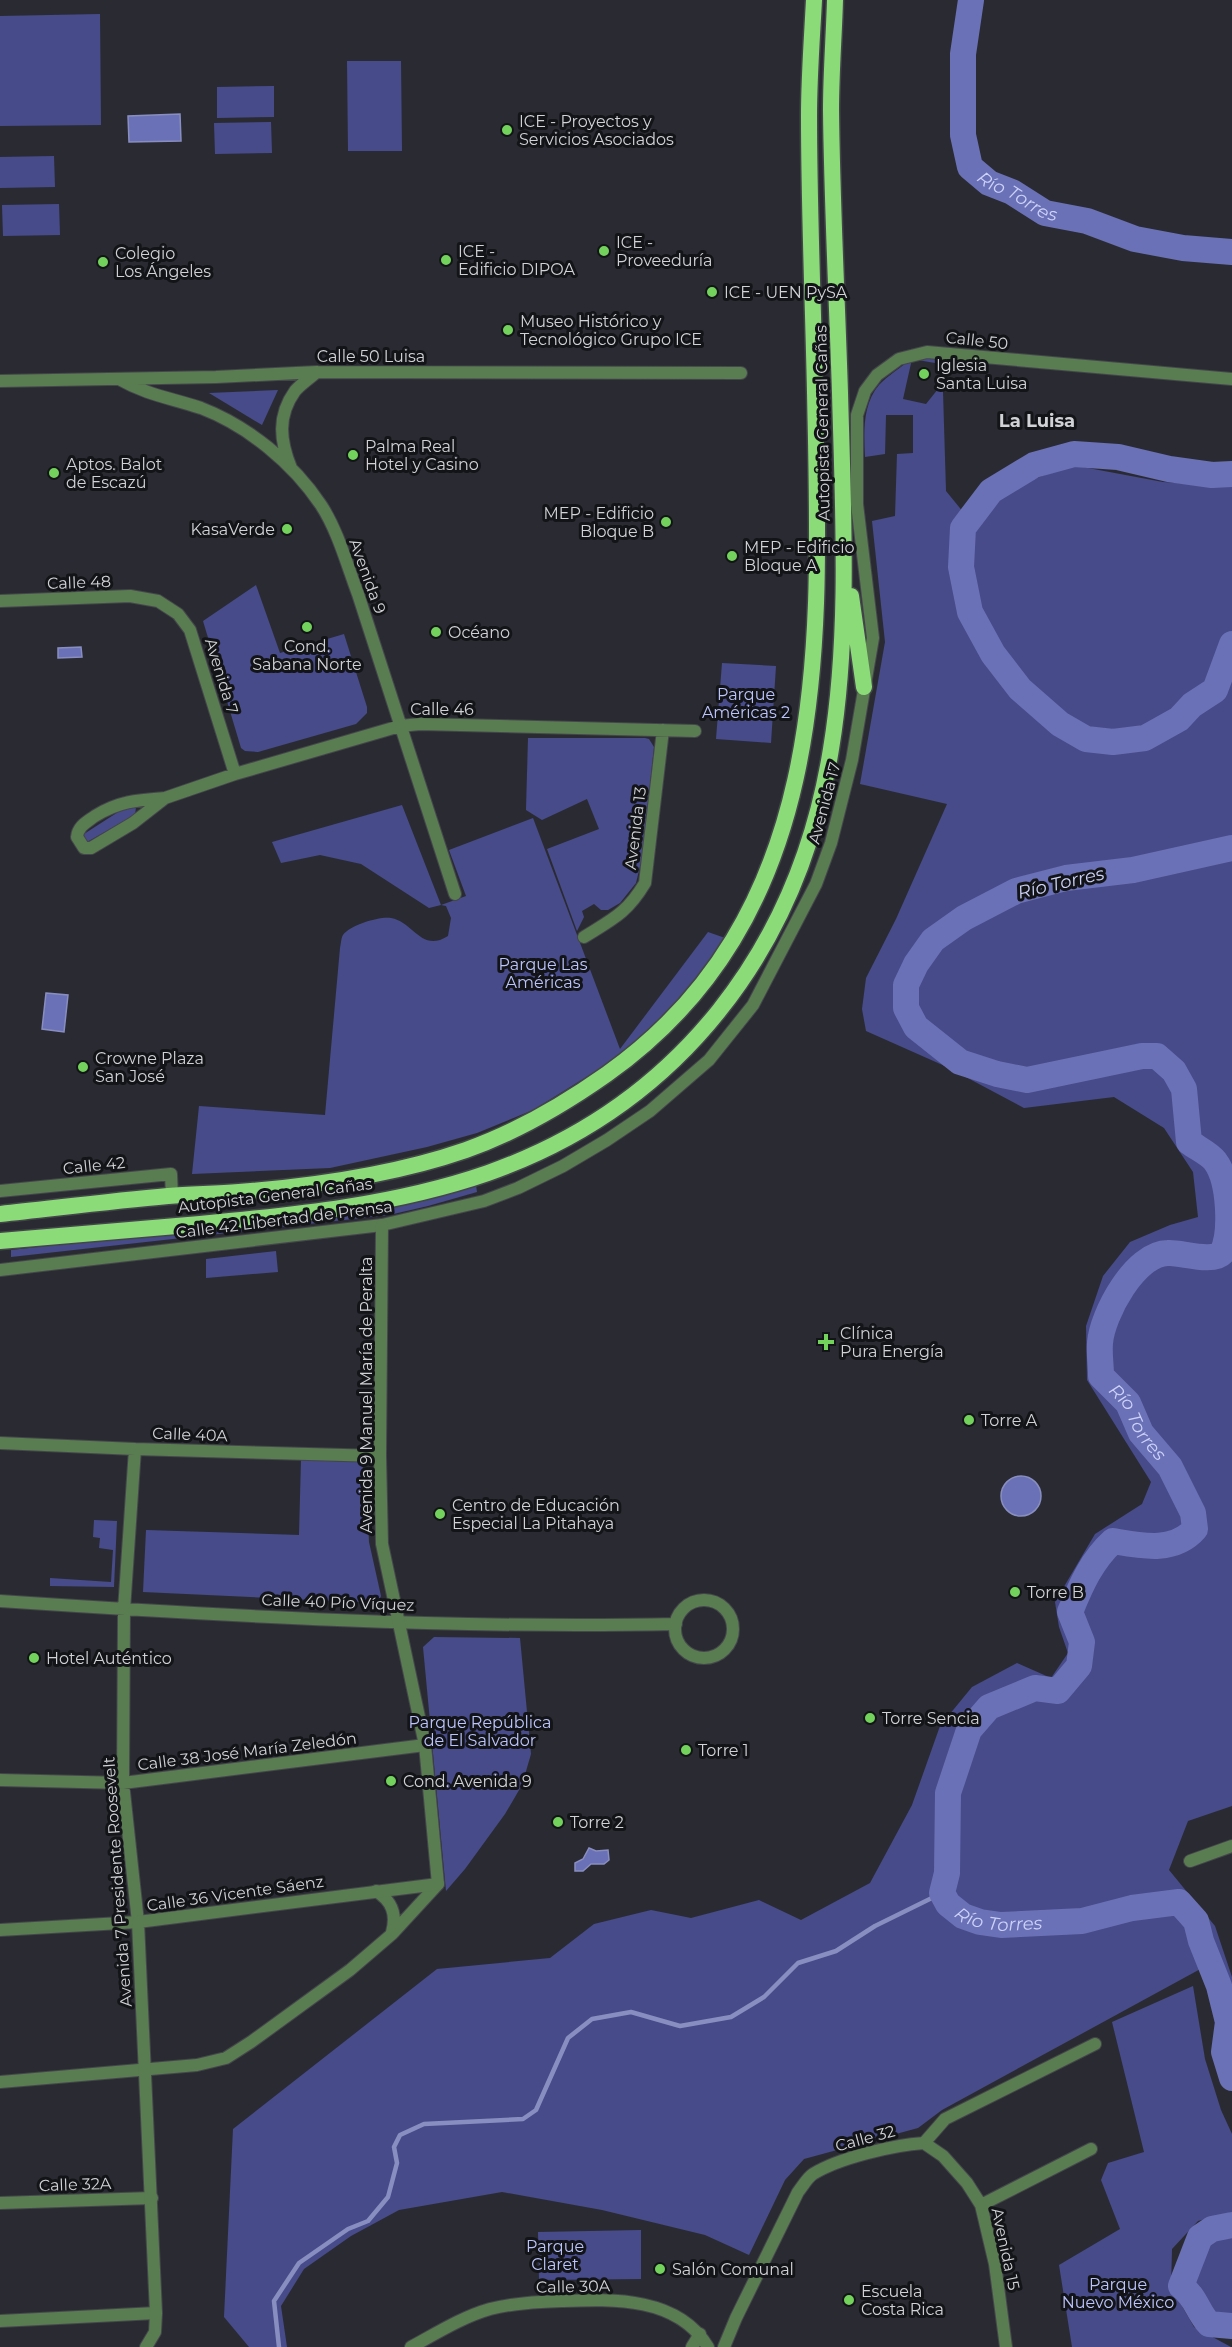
<svg xmlns="http://www.w3.org/2000/svg" width="1232" height="2347" font-family="Montserrat,sans-serif">
<style>
.green{fill:#474b8a;fill-rule:evenodd}
.water{fill:#6a71b6;stroke:#898ec0;stroke-width:1.5}
.lines{fill:none;stroke-linecap:round;stroke-linejoin:round}
.stream{stroke:#898ec0;stroke-width:4.5}
.river{stroke:#6a71b6;stroke-width:26}
.minor-casing{stroke:#45464c;stroke-width:14}
.tertiary-casing{stroke:#45464c;stroke-width:14}
.trunk-casing{stroke:#45464c;stroke-width:19}
.minor{stroke:#597c51;stroke-width:12}
.tertiary{stroke:#597c51;stroke-width:12}
.trunk{stroke:#8bdb78;stroke-width:16}
.poi-dot{fill:#73d25c;stroke:#131417;stroke-width:2}
.labels{text-anchor:middle;stroke-width:6;stroke-linejoin:round;paint-order:stroke}
.poi-label{font-size:16px;fill:#d1d2d6;stroke:#131417;text-anchor:start}
.street-label{font-size:16px;fill:#d1d2d6;stroke:#131417}
.park-label{font-size:16px;fill:#bcc4fe;stroke:#131417}
.water-label{font-size:18px;font-style:italic;fill:#ccd2f9;stroke:#131417}
.neighbourhood-label{font-size:18px;font-weight:bold;fill:#d1d2d6;stroke:#131417}
</style>
<rect width="100%" height="100%" fill="#2a2b32"/>
<!-- green -->
<path class="green" d="M100,14l1,111 -101,1v-110z
M347,61h54l1,90h-54z
M274,86v31l-57,1v-31z
M271,122l1,31 -57,1 -1,-31z
M54,156l1,31 -55,1v-31z
M59,204l1,31 -57,1 -1,-31z
M912,358l30,1 4,132 31,38 22,-30 35,-20 38,-14 91,17 44,3 25,-3v1324l-44,15 -19,49 46,56 17,51v38l-17,-54 -273,149 -24,18 -114,31 -19,21 -36,75 -44,-20 -103,-25 -100,-18 -103,18 -48,26 -47,33 -23,37 6,41h-38l-25,-30 9,-188 204,-160 113,-11 44,-34 57,-14 40,8 68,-18 42,20 69,-37 42,-78 28,-79 32,-39 45,-24 34,15 17,-25 -9,-26 -4,-25 40,-68 47,-30 9,-22 -64,-102 -1,-54 17,-50 27,-34 40,-17 28,-8 -5,-45 -29,-44 -50,-31 -90,11 -77,-41 -81,-36 -4,-22 4,-31 30,-59 51,-115 -87,-20 25,-142 -13,-121 23,-5 2,-62 16,-1v-38h-27l-1,39 -20,3c-1,-24 -3,-52 14,-72 8,-9 23,-18 33,-27zM912,359l23,4 7,21 -16,20 -23,-5z
M278,390l-16,35 -53,-32z
M256,585l24,68 64,-19 23,73v6l-11,11 -98,28 -13,-1 -4,-3 -38,-127z
M722,663l54,3 -5,77 -55,-4z
M528,738h117l4,1 5,8 -12,111 -6,25 -16,20 -12,7h-7l-7,-6 -12,7 2,6 -7,14 -30,-82 52,-20 -12,-30 -45,21 -16,-10z
M129,805l7,2 -1,8 -48,27 -4,-5 1,-3z
M402,805l39,100 25,-9 -17,-46 84,-32 87,231 88,-117 20,7 -43,54 -60,60 -92,57 -56,23 -50,14 -97,21 -138,6 7,-68 126,9 15,-167c1,-4 1,-10 3,-13 7,-10 37,-19 48,-17 23,4 30,35 57,18l3,-18 -5,-12 -5,-1 -12,3 -68,-44 -41,-9 -39,8 -9,-21z
M476,1185l1,7 -49,14 -39,9 -378,42v-7l378,-43 38,-8z
M276,1251l2,21 -72,6v-19z
M301,1460l57,2 8,9 3,71 12,54 -3,7 -235,-11 3,-62 153,5z
M94,1520l23,1 -3,66 -64,-1v-8l61,4 2,-32 -14,-2 1,-10 -7,-1z
M434,1637l86,1 11,116 -9,31 -17,29 -40,55 -19,22 -23,-244z
M1193,1986l12,73 16,51 11,24v78l-34,9 -26,28 -1,38 23,40 37,20h-159l-13,-82 61,-36 -19,-49 7,-17 36,-11 -32,-130z
M641,2230v49l-102,1 -1,-48z
M1232,2231v85l-4,3 -18,-4 -20,-35c9,-20 17,-45 42,-49z"/>
<!-- water -->
<path class="water" d="M180,114l1,27 -52,1 -1,-26z
M81,647l1,10 -24,1v-10z
M46,993l22,2 -4,37 -22,-3z
M1001 1496a20 20 0 1 1 40 0a20 20 0 1 1-40 0Z
M589,1848l7,3 12,-1 1,10 -5,4h-13l-8,7h-8v-8l8,-4z"/>
<g class="lines">
<!-- stream -->
<path class="stream" d="M279,2347l-5,-46 25,-38 49,-34 20,-8 20,-24 9,-34 -3,-16 6,-12 24,-11 99,-5 13,-9 32,-72 24,-19 39,-7 49,14 51,-9 33,-20 34,-34 38,-12 39,-25 67,-33"/>
<!-- river -->
<g class="river">
<path id="s1" d="M971,0l-8,54v81l7,32 19,16 23,9 33,21 42,8 48,18 48,9 49,4"/>
<path d="M1232,474l-20,1 -43,-6 -51,-12 -44,-3 -40,11 -43,26 -28,37 -2,39 9,45 23,42 27,35 40,35 26,15 27,3 32,-4 34,-19 13,-14 23,-15 17,-46"/>
<path id="s2" d="M1232,848l-99,22 -67,8 -50,13 -52,27 -31,22 -17,24 -10,21v23l10,19 44,35 37,12 30,6 115,-24h15l17,15 10,18 5,53c8,6 21,12 26,19 15,20 17,72 7,92 -9,10 -42,-1 -54,0 -33,0 -66,62 -68,90 -1,11 1,22 1,33l27,27 13,30 29,34 23,46 2,16c-21,24 -53,17 -82,12 -21,19 -32,44 -43,71l12,30 -3,24 -21,25 -23,-3 -46,19 -20,23 -21,63 -1,80 -5,20 6,11 15,12 17,6 21,3 81,-4 50,-13 47,-6 17,19 5,20 18,45 9,36 -4,30 8,26"/>
<path d="M1232,2225l-20,4 -12,8 -19,49c15,11 16,25 28,38l23,2"/>
</g>
<defs>
<path id="minor" d="M119,379c28,16 52,19 82,29 47,18 92,55 120,97 17,26 26,60 37,89l97,300
M0,381l216,-4 101,-5 424,1
M291,468c-11,-27 -14,-52 4,-77 6,-7 15,-13 22,-19
M0,601l130,-5 28,5 20,13 12,16 45,144
M165,798l70,-24 165,-48 20,-2 275,7
M165,798l-32,25 -42,25h-7l-7,-11c1,-11 10,-15 18,-21 24,-15 43,-16 70,-18z
M584,937c29,-18 43,-24 61,-54l18,-153
M0,1191l171,-17 1,22
M0,1270l382,-45 102,-24 34,-13 45,-22 44,-26 43,-29 59,-51 44,-55 63,-121 15,-41 21,-83 21,-122 -16,-134v-89l8,-24 12,-16 22,-16 28,-7 305,27
M0,1443l135,6 245,7
M675 1629a29 29 0 1 1 58 0a29 29 0 1 1-58 0Z
M0,1601c224,15 451,28 676,23
M0,1780l123,3 302,-38
M1190,1861l42,-15
M376,1891c16,10 21,23 16,41
M0,1930l138,-8 -15,-139 1,-173 11,-161
M0,2082l197,-17 29,-7 25,-16 99,-72 42,-36 46,-50
M924,2143l19,13 24,27 14,22 14,59 11,83
M0,2203l152,-5
M981,2205l110,-56
M0,2321l156,-8
M692,2347l8,-13
M724,2347l12,-29 62,-126c5,-6 9,-14 15,-18 26,-16 80,-29 111,-31l21,-24 150,-75"/>
<path id="tertiary" d="M146,2347l9,-15 1,-19 -18,-391 300,-38 -13,-139 -43,-201 -2,-88 2,-231
M411,2347c26,-14 51,-30 79,-38 23,-6 49,-7 73,-8 51,-2 115,-4 145,46"/>
<path id="trunk" d="M851,596l13,91
M0,1214c56,-6 112,-13 168,-18 24,-2 48,-2 71,-4 77,-6 155,-17 227,-42 51,-18 97,-45 141,-76 228,-162 213,-433 208,-682 -2,-92 -6,-184 -6,-276 0,-39 3,-78 5,-116
M0,1241c67,-6 134,-11 200,-17 96,-9 196,-19 288,-51 192,-68 311,-225 343,-424 19,-114 12,-241 9,-356 -3,-95 -8,-189 -9,-283 0,-37 3,-74 4,-110"/>
</defs>
<!-- minor casing -->
<use href="#minor" class="minor-casing"/>
<!-- tertiary casing -->
<use href="#tertiary" class="tertiary-casing"/>
<!-- trunk casing -->
<use href="#trunk" class="trunk-casing"/>
<!-- minor -->
<use href="#minor" class="minor"/>
<!-- tertiary -->
<use href="#tertiary" class="tertiary"/>
<!-- trunk -->
<use href="#trunk" class="trunk"/>
</g>
<!-- markers -->
<g class="poi-dot">
<circle cx="507" cy="130" r="6"/>
<circle cx="604" cy="251" r="6"/>
<circle cx="446" cy="260" r="6"/>
<circle cx="103" cy="262" r="6"/>
<circle cx="712" cy="292" r="6"/>
<circle cx="508" cy="330" r="6"/>
<circle cx="924" cy="374" r="6"/>
<circle cx="353" cy="455" r="6"/>
<circle cx="54" cy="473" r="6"/>
<circle cx="666" cy="522" r="6"/>
<circle cx="287" cy="529" r="6"/>
<circle cx="732" cy="556" r="6"/>
<circle cx="307" cy="627" r="6"/>
<circle cx="436" cy="632" r="6"/>
<circle cx="83" cy="1067" r="6"/>
<path d="M823 1333h6v6h6v6h-6v6h-6v-6h-6v-6h6z"/>
<circle cx="969" cy="1420" r="6"/>
<circle cx="440" cy="1514" r="6"/>
<circle cx="1015" cy="1592" r="6"/>
<circle cx="34" cy="1658" r="6"/>
<circle cx="870" cy="1718" r="6"/>
<circle cx="686" cy="1750" r="6"/>
<circle cx="391" cy="1781" r="6"/>
<circle cx="558" cy="1822" r="6"/>
<circle cx="660" cy="2269" r="6"/>
<circle cx="849" cy="2300" r="6"/>
</g>
<g class="labels">
<!-- poi labels -->
<g class="poi-label">
<text x="519" y="127">ICE - Proyectos y<tspan x="519" dy="18">Servicios Asociados</tspan></text>
<text x="616" y="248">ICE -<tspan x="616" dy="18">Proveeduría</tspan></text>
<text x="458" y="257">ICE -<tspan x="458" dy="18">Edificio DIPOA</tspan></text>
<text x="115" y="259">Colegio<tspan x="115" dy="18">Los Ángeles</tspan></text>
<text x="724" y="298">ICE - UEN PySA</text>
<text x="520" y="327">Museo Histórico y<tspan x="520" dy="18">Tecnológico Grupo ICE</tspan></text>
<text x="936" y="371">Iglesia<tspan x="936" dy="18">Santa Luisa</tspan></text>
<text x="365" y="452">Palma Real<tspan x="365" dy="18">Hotel y Casino</tspan></text>
<text x="66" y="470">Aptos. Balot<tspan x="66" dy="18">de Escazú</tspan></text>
<text x="654" y="519" text-anchor="end">MEP - Edificio<tspan x="654" dy="18">Bloque B</tspan></text>
<text x="275" y="535" text-anchor="end">KasaVerde</text>
<text x="744" y="553">MEP - Edificio<tspan x="744" dy="18">Bloque A</tspan></text>
<text x="448" y="638">Océano</text>
<text x="307" y="652" text-anchor="middle">Cond.<tspan x="307" dy="18">Sabana Norte</tspan></text>
<text x="95" y="1064">Crowne Plaza<tspan x="95" dy="18">San José</tspan></text>
<text x="840" y="1339">Clínica<tspan x="840" dy="18">Pura Energía</tspan></text>
<text x="981" y="1426">Torre A</text>
<text x="452" y="1511">Centro de Educación<tspan x="452" dy="18">Especial La Pitahaya</tspan></text>
<text x="1027" y="1598">Torre B</text>
<text x="46" y="1664">Hotel Auténtico</text>
<text x="882" y="1724">Torre Sencia</text>
<text x="698" y="1756">Torre 1</text>
<text x="403" y="1787">Cond. Avenida 9</text>
<text x="570" y="1828">Torre 2</text>
<text x="672" y="2275">Salón Comunal</text>
<text x="861" y="2297">Escuela<tspan x="861" dy="18">Costa Rica</tspan></text>
</g>
<!-- street labels -->
<g class="street-label">
<text transform="translate(977 340) rotate(6)" y="6">Calle 50</text>
<text x="371" y="362">Calle 50 Luisa</text>
<text transform="translate(822 423) rotate(-91)" y="6">Autopista General Cañas</text>
<text transform="translate(368 576) rotate(70)" y="6">Avenida 9</text>
<text transform="translate(79 582) rotate(-2)" y="6">Calle 48</text>
<text transform="translate(222 676) rotate(73)" y="6">Avenida 7</text>
<text x="442" y="715">Calle 46</text>
<text transform="translate(824 803) rotate(-75)" y="6">Avenida 17</text>
<text transform="translate(635 828) rotate(-83)" y="6">Avenida 13</text>
<text transform="translate(94 1165) rotate(-6)" y="6">Calle 42</text>
<text transform="translate(275 1195) rotate(-7)" y="6">Autopista General Cañas</text>
<text transform="translate(284 1219) rotate(-7)" y="6">Calle 42 Libertad de Prensa</text>
<text transform="translate(366 1395) rotate(-90)" y="6">Avenida 9 Manuel María de Peralta</text>
<text transform="translate(190 1434) rotate(2)" y="6">Calle 40A</text>
<text transform="translate(338 1602) rotate(2)" y="6">Calle 40 Pío Víquez</text>
<text transform="translate(247 1751) rotate(-7)" y="6">Calle 38 José María Zeledón</text>
<text transform="translate(117 1882) rotate(-94)" y="6">Avenida 7 Presidente Roosevelt</text>
<text transform="translate(235 1893) rotate(-8)" y="6">Calle 36 Vicente Sáenz</text>
<text transform="translate(865 2138) rotate(-15)" y="6">Calle 32</text>
<text transform="translate(75 2184) rotate(-2)" y="6">Calle 32A</text>
<text transform="translate(1006 2249) rotate(78)" y="6">Avenida 15</text>
<text transform="translate(573 2286) rotate(-1)" y="6">Calle 30A</text>
</g>
<!-- park labels -->
<g class="park-label">
<text x="746" y="700">Parque<tspan x="746" dy="18">Américas 2</tspan></text>
<text x="543" y="970">Parque Las<tspan x="543" dy="18">Américas</tspan></text>
<text x="480" y="1728">Parque República<tspan x="480" dy="18">de El Salvador</tspan></text>
<text x="555" y="2252">Parque<tspan x="555" dy="18">Claret</tspan></text>
<text x="1118" y="2290">Parque<tspan x="1118" dy="18">Nuevo México</tspan></text>
</g>
<!-- water labels -->
<g class="water-label">
<text dy="6" stroke="none"><textPath href="#s1" startOffset="225">Río Torres</textPath></text>
<text transform="translate(1061 883) rotate(-13)" y="6">Río Torres</text>
<text dy="6" stroke="none"><textPath href="#s2" startOffset="1164">Río Torres</textPath></text>
<text dy="6" stroke="none"><textPath href="#s2" startOffset="1886">Río Torres</textPath></text>
</g>
<!-- neighbourhood labels -->
<g class="neighbourhood-label">
<text x="1037" y="427">La Luisa</text>
</g>
</g>
</svg>
